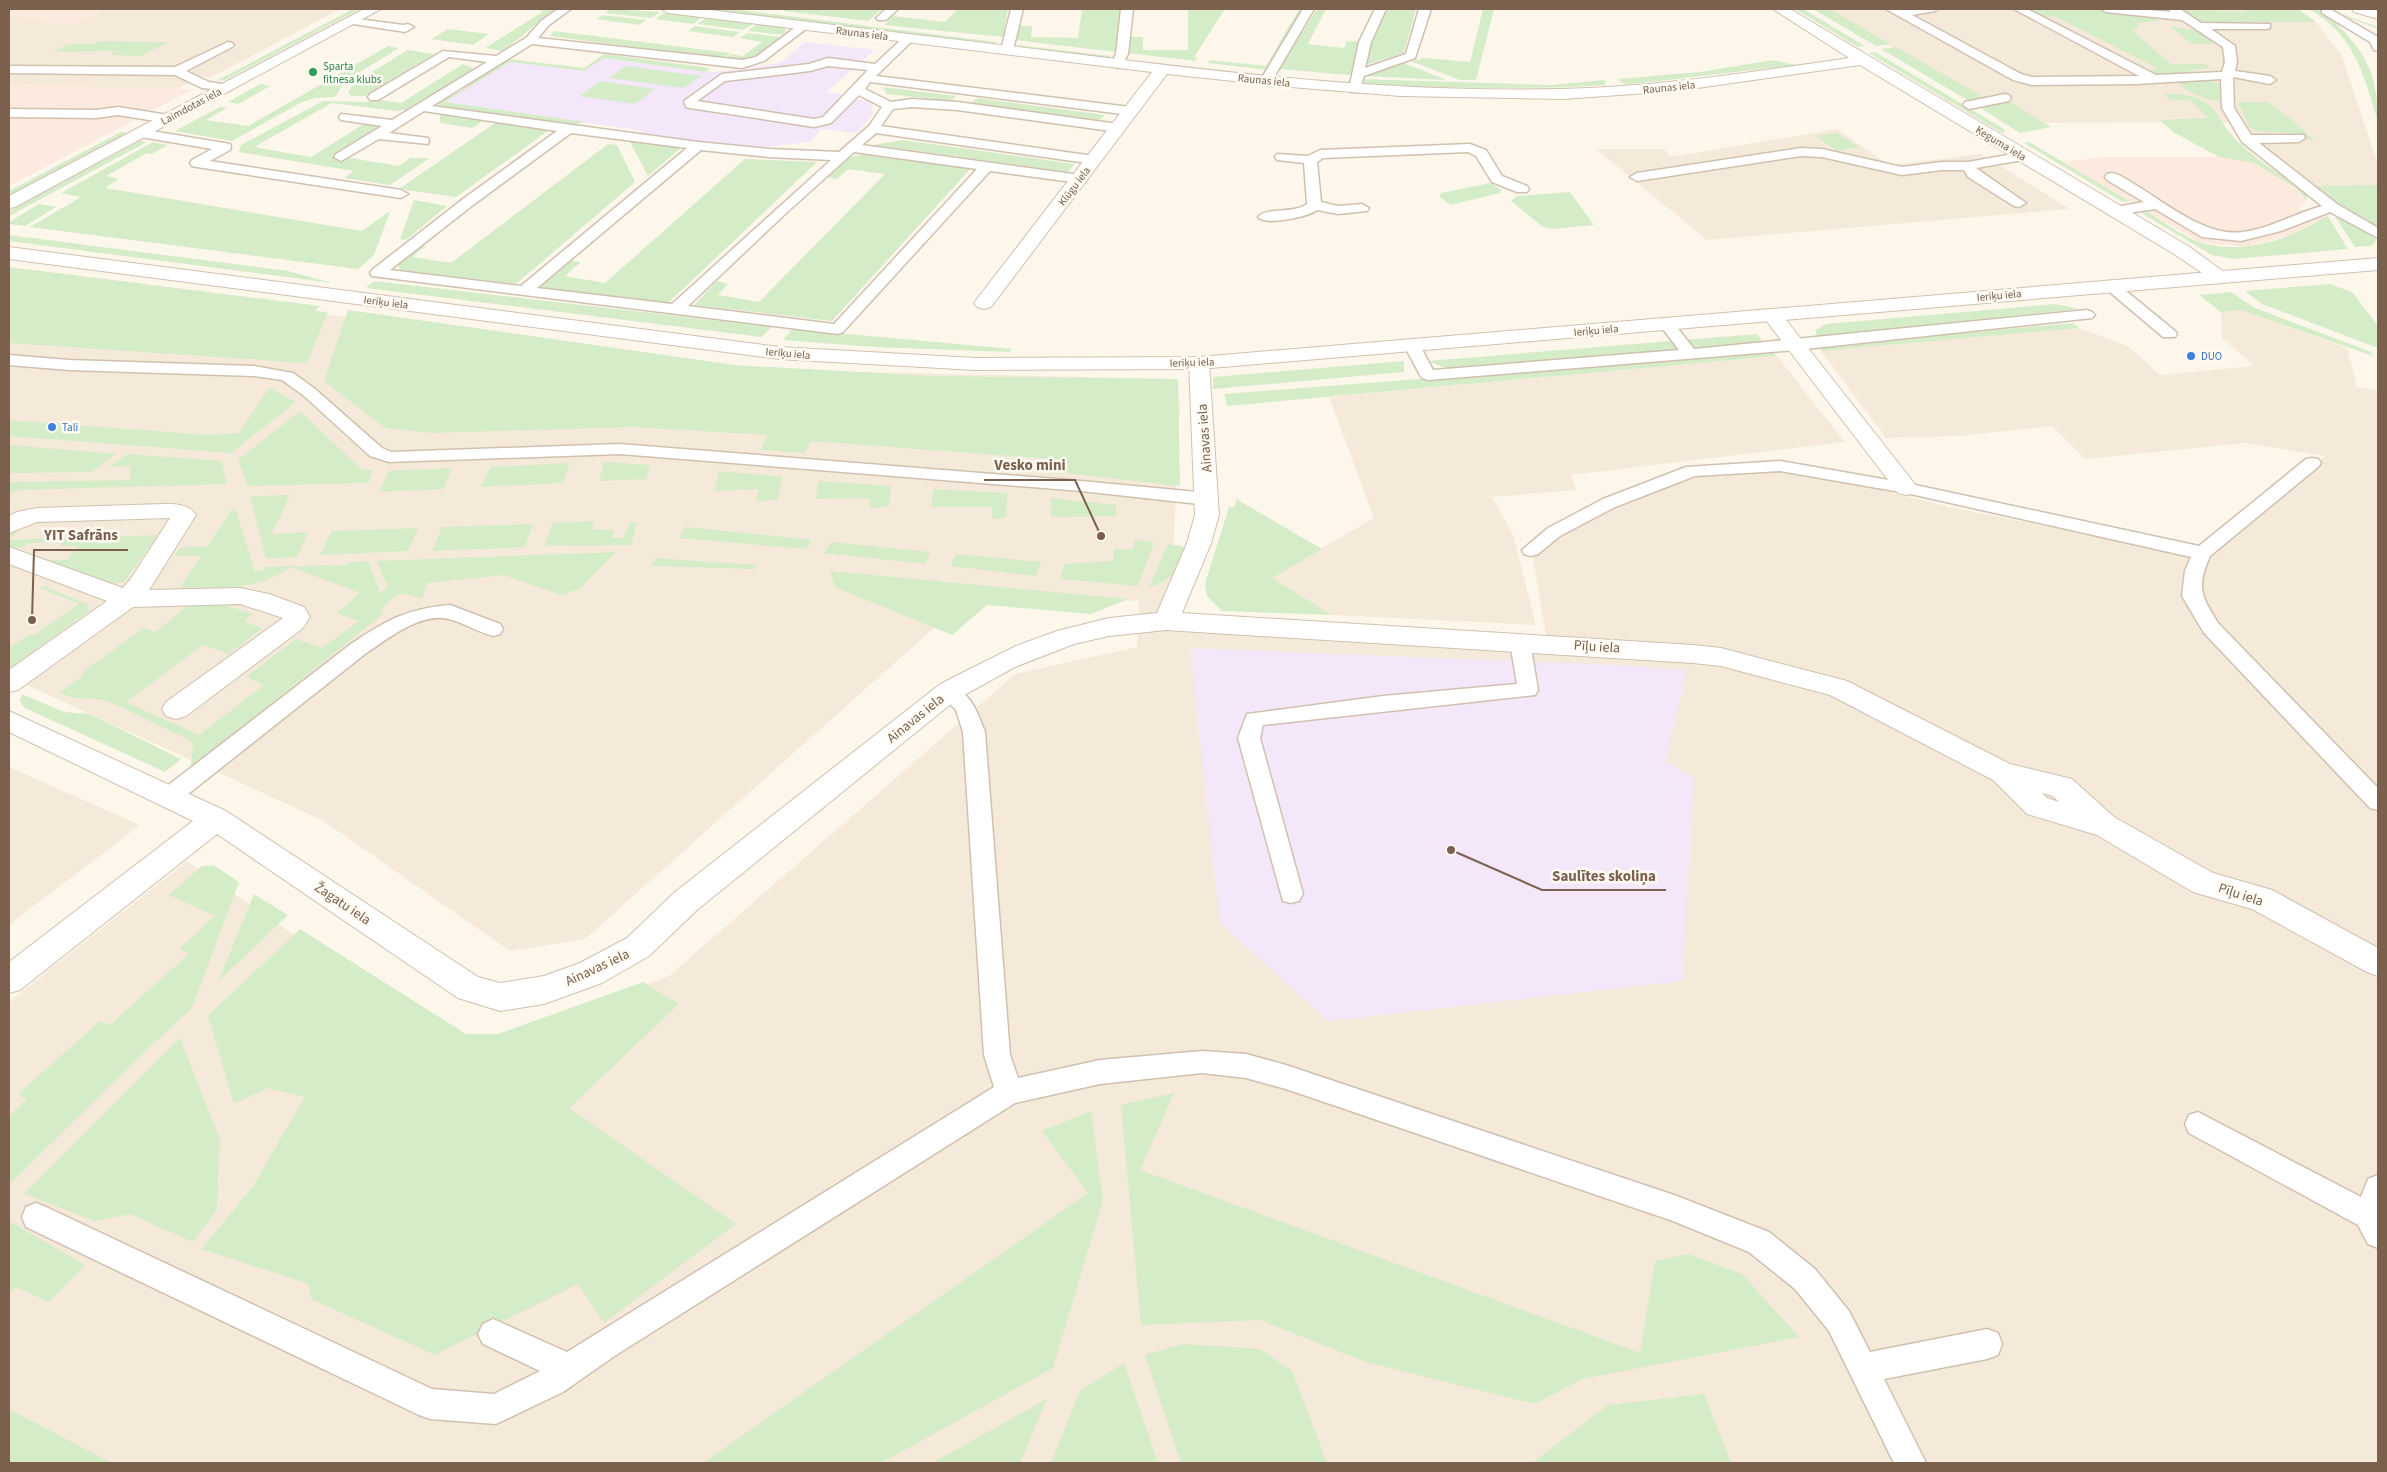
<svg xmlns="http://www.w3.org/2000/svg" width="2387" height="1472" font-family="'Source Sans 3',sans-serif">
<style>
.residential{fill:#f5ead9}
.commercial{fill:#fdeadf}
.education{fill:#f5e7fa}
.green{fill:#d4ecc8}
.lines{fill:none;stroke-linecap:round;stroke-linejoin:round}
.service-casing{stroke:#d1c0af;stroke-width:3}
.minor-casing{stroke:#d1c0af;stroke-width:2}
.tertiary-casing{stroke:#d1c0af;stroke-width:2}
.secondary-casing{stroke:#d4c1ad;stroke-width:2}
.service{fill:#fff;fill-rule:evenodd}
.minor{fill:#fff;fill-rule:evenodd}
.tertiary{fill:#fff;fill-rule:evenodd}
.secondary{fill:#fff;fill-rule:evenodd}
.leisure-dot{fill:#2e9e5b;stroke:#fffbf2;stroke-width:2}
.shop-dot{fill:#3f7fe0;stroke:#fffbf2;stroke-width:2}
.labels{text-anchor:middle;stroke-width:5;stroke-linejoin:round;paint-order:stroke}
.far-street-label{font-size:11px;fill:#7a604d;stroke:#fffbf2}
.far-leisure-label{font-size:11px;fill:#27864d;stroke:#fffbf2;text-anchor:start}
.far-shop-label{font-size:11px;fill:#366cbe;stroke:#fffbf2;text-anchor:start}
.street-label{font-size:14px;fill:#7a604d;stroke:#fffbf2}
.leader{fill:none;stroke:#7a604d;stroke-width:2}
.callout-dot{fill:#7a604d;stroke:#fffbf2;stroke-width:2}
.callout-label{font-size:15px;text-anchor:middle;font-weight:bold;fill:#7a604d;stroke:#fffbf2;stroke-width:5;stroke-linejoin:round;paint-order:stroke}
</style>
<rect width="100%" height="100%" fill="#fdf7eb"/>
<!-- residential -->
<path class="residential" d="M107,9h233l-130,69 -8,-2 -25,13 -168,-4v-70l62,10z
M1825,9h473l18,13 25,32 37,111v64l-69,-44 -57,-47 -11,-16 -215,1z
M1837,129l52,36 92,-11 89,55 -363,31 -111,-91h68l7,8z
M9,269l544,78 181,22 439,10 7,24 -10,224 377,13 -15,-86 122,-71 25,-9 109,-7 166,41 253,50 118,-102 -80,-13 -160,16 -33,-33 -93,10 -73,2 -65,-87 258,-23 49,18 32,29 94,-9 -32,-28 -1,-26 20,-2 106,38 10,39 21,4v1072h-2369v-461l178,-141 277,191 205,-76 346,-302 122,-27 2,-46 -167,-7 -387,345 -75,12 -188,-131 -313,-143z
M1777,356l68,86 -274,33 6,15 -85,7 21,37 23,91 -204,-10 -61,-37 103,-60 -45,-121z
M9,767l131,58 -131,100z"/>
<!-- commercial -->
<path class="commercial" d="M9,9h98l-35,16 -63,-10z
M9,85l185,4 -185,97z
M2104,157h115l35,6 42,25 11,12 -9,9 27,8 -33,18 -45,12 -46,-4 -138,-81z"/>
<!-- education -->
<path class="education" d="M805,42l70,8 -49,42 20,3 -2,3 27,3 2,13 -16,19 -36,-4 -11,13 -49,5 -57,-4 -65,-8 5,-4 -200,-29 66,-40 74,9 20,-13 110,14 66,-9z
M1190,648l425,17 72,5 -22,91 29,17 -12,203 -354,40 -108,-98z"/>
<!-- green -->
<path class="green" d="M353,9h7l-135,71 -9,1z
M529,9l25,1c-18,12 -33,29 -52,41l-17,-3 59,-37z
M611,9l49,3 -9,6 -46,-5z
M707,9h26l263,33 -1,4z
M786,9h96l-14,12 -85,-10z
M958,9h50l-5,28 -119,-12 9,-9 52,6z
M1082,9h40l-6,43 -102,-12 4,-14h14l-1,11 47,1z
M1188,9h37l-31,48 3,1 -2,3 -68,-8 1,-16h15v13h45z
M1299,9h4l-35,61 -60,-7 2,-3 56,6z
M1317,9h9l-18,35 36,4 3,-7 15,1 -12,33 -71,-6z
M1385,9h31l-12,44 -38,12 3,-22z
M1483,9h11l-18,71h-16l-49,-19 14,-3 45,4z
M1795,9h8l62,37 -7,1z
M1813,9h17l60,35 -14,2z
M2026,9h59l71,7 1,5 -21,2 4,4 -9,3 40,34h34l6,3 -53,10 -13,-5 12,-4 -103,-52 -12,2z
M2179,9l66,3 -3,-3h56l18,13h-112l-11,-2z
M2309,9h18l51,18v2l-47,-18 -10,-1c40,35 57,57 57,112 -10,-34 -20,-73 -47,-97 -6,-6 -14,-11 -22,-16z
M664,13l38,4 -9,7 -38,-5z
M603,15l43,5 -7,5 -43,-6z
M706,18l47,6 -10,6 -46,-6z
M757,24l24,3 5,3 -3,5 -35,-4z
M695,26l45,6 -7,5 -45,-6z
M2169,26l33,6 16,12h-26z
M448,29l41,5 -16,11 -42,-6z
M554,31l176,22 -7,6 -173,-23z
M747,33l34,4c-24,21 -26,24 -58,23l8,-6 12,2 19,-14 -22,-4z
M100,41l69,1 -29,14 -30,-1 5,-4 -63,1 17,-8h24z
M1017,45l94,11 -2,3 -94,-12z
M388,46l11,2 -54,33 -10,16 -20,1 -13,4 -70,39 -57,-10 45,-24 7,1 -21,12 42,6z
M1896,47l89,51 -16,3 -88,-52z
M408,50l26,4 -69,42h-14l-3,-3 6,-10z
M1875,52l129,77 1,3 -3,1 -133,-80z
M604,54l106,14 -4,4 -102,-14 -20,13 -74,-9 -65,40 140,20 -11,3 -127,-17 -9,-4 7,-7 7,-1 16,-10 -2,-3 42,-24 76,9z
M1773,60l23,5 -171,20 -7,-6 82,-7z
M1401,62l46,18 -84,-4z
M463,64l12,5 -64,40 -15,2 -64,-8 -78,44 57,10 53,-33 15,2 -47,29 67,11 11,-8h20l-40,27 -46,-7 10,-7 -115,-19 2,-7 82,-44 46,1 12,-2 20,3z
M626,66l75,10 -17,12 -75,-10z
M1359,79l192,6 53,-5 2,5c-80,5 -159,3 -239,-1z
M2203,79l16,4 1,18c-12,-1 -34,-8 -41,-18z
M600,81l55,8 -20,15 -55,-8z
M260,84l10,2 -32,18 -10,-2z
M882,87l74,9 -4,5 -65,-7z
M2164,94c13,0 26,0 37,6 16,8 19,22 30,34 19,23 52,42 76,59v7l-11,-12 -42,-25 -35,-6 -46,-25 -13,-12 49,-2 -20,-18h-18z
M977,98l128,17 -6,5 -128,-17z
M2008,101l43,26 -31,6 -38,-24 3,-5z
M2238,102h30l27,20 20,20 -23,-9 -35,-2 -7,-3z
M440,116v-1l43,6 -11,7 -32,-5z
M498,121l48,7 2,3 -92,66 -57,-8z
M121,132l6,1 -118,62v-4z
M1837,133l22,14 -22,4 -21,-15z
M903,140l172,24 -7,8 -195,-27z
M140,141l7,1 -138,74v-5z
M635,141l46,7 -33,28 -18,-34z
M153,142l15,3 -16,9 -5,-1 -41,23 13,3 -14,9 257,43 28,-20 -16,44 -16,14 -328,-42 51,-30 -20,-4z
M2029,142l100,59 -6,1 -99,-59z
M608,144l9,1 18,37 -119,102 -115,-14 -5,-7 22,-17h8l-14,11 39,6z
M874,153l98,14 -140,154 -138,-16 23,-24 11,3 -10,11 41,7 126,-128 -37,-5 -11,10 -11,-2 23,-20z
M745,159l72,3 -150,142 -130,-15 30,-29 14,2 -16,14 40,7z
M1491,183l10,7 -1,3 -50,12 -11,-9 2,-3z
M2378,185v45l-69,-44z
M1570,192l24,33 -42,4 -9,-2 -32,-26 6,-5z
M414,200l33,6 -41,34 -6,-1z
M39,204l17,3 -31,19 -16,-2v-2z
M2148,212c14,9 39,27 54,31 40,12 92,-4 125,-28l21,34 -115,10 -21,-4 -71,-42z
M2335,217l9,2 33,21 -6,6 -16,1z
M9,235l279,36 44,12 -323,-42z
M9,267l311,39 -5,5 13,1 -21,51 -298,-20z
M374,281l398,46 -11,10 -395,-49z
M2330,284l22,8 26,34v22l-116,-44 -17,-13z
M2231,292l24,16 116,44 2,4 -132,-46 -20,2 -22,-17z
M2056,304l23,5 -263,28v-7l10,-6z
M348,310l386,55 196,11 248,3 2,107 -131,-15 4,-12 -242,-18 -7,12 -43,-3 6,-15 -133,-8 -203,6 -46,-5 -61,-47z
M2073,323l6,5 -258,23v-5z
M792,329l220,20 -2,3 -136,-5 -91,-7z
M1757,334l7,9 -315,26 -22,-8z
M1772,352l5,4 -550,50 -3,-12z
M1404,361v11l-191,17v-12z
M269,388l27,14 -65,51 -222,-17v-16l199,15 31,-2z
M300,411l61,58 12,1 -5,13 -120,3 -10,-26z
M9,445l107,9 -25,18 -82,1z
M128,454l93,7 6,23 -209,6 -9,5v-13l121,-2v-14l-21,1z
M604,462l46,3 -4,14 -47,2z
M570,463l-7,20 -82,4 9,-20z
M452,468l-9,21 -64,3 10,-21z
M719,471l63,6 -4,23 -22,1 3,-12 -44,2z
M819,481l72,5 -2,21 -20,1 1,-10 -54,1z
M933,489l74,4 -1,25 -14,1v-12h-61z
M290,495l-18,39 36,-2 -11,25 -31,2 -16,-63z
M1051,498l65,7v11l-65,1z
M1236,499l86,50 -50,29 60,37 -110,-4 -15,-15 -2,-12 24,-77h6z
M232,509l4,1 19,62 9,-2 1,-3 82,-2 1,-3 20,-1 12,31 8,-4 -11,-27 239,-9 -35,36 -20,7 -57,-20 -77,8 -5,16 -21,-6 -11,7 -10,12 3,2 -188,151h-4l2,-19 -2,-5 -85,-41 -29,-2 -18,-5 25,-18 -3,-2 63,-45 11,4 34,-27h35l29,9 -9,8 19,6 -34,26 -26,-9 -77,57 73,33 65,-50 -18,-8 50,-38 26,9 37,-27 -22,-8 23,-20 -69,-26c-37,25 -69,20 -111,21l21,-32h-27c6,-13 21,-9 33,-9z
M594,521l-3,8 23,1 -3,8h13l6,-16 7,1 -6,22 -87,1 9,-23z
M24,523l-14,17 148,-5 -34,47 -17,2 -58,-22 1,-2h17l11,-14h-18l2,-4 -35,1 -4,5 -14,-1v-14z
M533,524l-8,23 -93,4 10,-24z
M686,527l126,13 -5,9 -128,-11z
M418,528l-10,23 -88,4 12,-24z
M1134,540l20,2 -16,44 -78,-7 5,-15 48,-3 1,-12h19z
M831,542l99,10 -5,12 -101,-11z
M1168,544l19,3c-10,21 -13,34 -38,40z
M956,554l85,8 -5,14 -85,-10z
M655,558l101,7 -1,4 -105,-3z
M830,571l298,28 -37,15 -104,-9 -35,30 -117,-48z
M44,586l45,19v6l-80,58v-21l21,-14 4,1 45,-31 -39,-16z
M22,694l42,18 26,2 91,45 -16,13 -140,-64 -5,-7z
M213,865l26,17 -47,126 -51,47 -132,130v-69l18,-17 -9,-5 82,-73 10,4 79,-71 -10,-5 36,-33 -46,-21 33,-29z
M254,894l34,21 -70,67z
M300,929l166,105h32l145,-52 36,22 -110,104 167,116 -132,99 -26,-39 -143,71 -124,-56 -2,-15 -107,-35 51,-63 52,-89 -38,-9 -33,16 -26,-88z
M180,1038l40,102 -3,69 -24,33 -63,-28 -35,7 -71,-27z
M1174,1093l-34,77 500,183 15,-92 33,-7 54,20 57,63 -217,42 -47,25 -169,-42 -106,-42 -119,5 -20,-220z
M1091,1111l12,89 -50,168 -172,95h-178l385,-270 -46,-62z
M9,1221l76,44 -36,37 -33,-15 -7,8z
M1183,1344l77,5 32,22 35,92h-146l-36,-108z
M1124,1363l34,100h-107l29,-72z
M1704,1394l27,69h-199l76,-58z
M1047,1399l-27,64h-88z
M9,1409l103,54h-103z"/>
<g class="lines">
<defs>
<path id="service" d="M558,9h13l-22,16 -11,13 204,22 14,-3 45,-34 4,-1 6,3 -47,36 -22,7 -210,-24 -100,62 266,36 71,7 70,3 30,-26 13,-19 -23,-12 -28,28 -17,4 -124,-19 -4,-1 -2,-6 38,-27 87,-10 19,-6 47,6 30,-28 4,-1 6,3 -2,2 -37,36 254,31 6,4 -6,4 -260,-33 -5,7 26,13 21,-3 45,3 161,22 6,4 -6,4 -161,-22 -45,-3 -19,2 -12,17 213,30 7,4 -7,4 -218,-31 -14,12 218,30 7,4 -7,4 -90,-12 -147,161 -5,2 -466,-58 -2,-3 2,-3 91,-71 94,-68 -133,-20 -35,22 39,5 1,3 -1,3 -49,-5 -38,22 -7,-4 2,-3 46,-28 -41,-6 -2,-3 2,-3 51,6 95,-58 -38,-5 -71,43h-8l-2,-3 2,-3 73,-43 53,5 30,-18 15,-17zM828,66l40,4 -45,47 -9,2 -117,-18 28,-20 85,-10zM571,133l116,15 -166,138 -131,-16 83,-65zM701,150l68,7 62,3 -159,144 -135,-16zM854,152l123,17 -143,155 -146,-18 96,-91z
M886,9h12l-12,11h-8l-2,-2z
M1011,9h12l-10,41 -6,3 -6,-3z
M1121,9h12l-5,45 -7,13 -4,1 -6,-4 5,-10z
M1303,9h11l-44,75h-8l-2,-3z
M1375,9h11l-15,33 -6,26 41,-14 13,-45h12l-16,49 -51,18 -5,16h-8l-2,-3 10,-47z
M1886,9h50l-1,2 -23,4 109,59 11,3 107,-1 -125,-67h13l129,66 66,-3 3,-10 -2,-15 -41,-27 -76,-8 -5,-3h35l35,3 -3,-3h12l21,14 69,1v4l-4,1h-55l24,17 2,16 -2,9 35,5 6,4 -6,4 -37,-7 1,31 17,27h53l1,3 -6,4 -40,1 78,61 41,24v10l-48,-26 -49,19 -40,10 -39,-4 -47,-28 -40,6 -5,-1 -2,-3 2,-3 34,-6 -37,-22 -2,-3 2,-3 5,-1c10,2 18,9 27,14 29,18 68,50 103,45 28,-3 53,-19 80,-26l-80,-64 -20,-34 -1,-29 -85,5 -104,1 -19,-5z
M2322,9h8l48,28v14l-4,-1 -4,-8 -48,-29z
M351,18l52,7 5,-1 6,3 -9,5 -58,-9 -2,-2z
M228,42l4,1 2,2 -2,2 -46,24 23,11 20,3 2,3 -2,3 -27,-3 -27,-13 -166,-2v-6l2,-1 164,1z
M2005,94l4,1 2,3 -2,3 -40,8 -6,-4 2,-3z
M118,107l50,8 6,4 -6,4 -50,-8 -22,3 -87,-1v-8l87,1z
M140,129l90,15 1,3 -1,3 -20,11 191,29 7,4 -7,4 -204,-31 -5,-1 -2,-3 2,-3 20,-11 -77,-13 -1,-3z
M1470,144l16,6 16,26 25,10 2,3 -2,3h-10l-25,-10 -16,-26 -8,-4 -145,6 -6,4 4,40 17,4 24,-2 7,4 -2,3 -29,3 -21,-4c-9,7 -52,16 -59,7 8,-10 36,-3 49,-13l-3,-41 -27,-3 -2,-3 2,-3 31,2 12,-6z
M1801,148l21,1 80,18 40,-5h26l56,-10 5,1 2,3 -2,3 -53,9 50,35 -7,4 -5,-1 -46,-29 -4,-7h-22l-40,5 -80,-18 -21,-1 -164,25 -7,-4 7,-4z
M2110,281l5,1 60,49 2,3 -2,3h-12l-58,-49 -2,-3z
M2087,310l5,2 3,3 -3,3 -296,32 -368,30 -6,-2 -2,-3 -16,-30 2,-3h12l15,28 246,-20 -20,-26 8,-5 5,2 22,28z
M9,355l60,5 185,6 39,7 22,16 67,59 9,4 229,-8 461,37 127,12 6,2 3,4 -3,4 -6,2 -127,-14 -461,-37 -231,8 -19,-6 -67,-61 -21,-15 -28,-4 -185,-6 -60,-5z
M2312,458l6,1 3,4 -3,4 -108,89c-14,32 -9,39 8,67l160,165v22l-8,-2 -166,-175 -22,-37 3,-25 6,-14 -285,-64 -126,-22 -85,5 -80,31 -55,29 -22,18 -7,2 -7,-2 -2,-4 26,-22 55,-29 83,-32 94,-6 126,22 293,63 107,-87z
M450,605l50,19 3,5 -3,5 -7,2c-15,-4 -29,-13 -44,-17 -29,-7 -61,20 -84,35l-187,148 -8,2 -8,-2 -3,-6 3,-6 189,-146c36,-24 55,-35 99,-39z
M1520,635l7,2 3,5 8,48 -3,5 -272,30 -3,13 43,156 -4,7 -8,2 -8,-2 -45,-163 9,-24 136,-18 134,-12 -7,-42 3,-5z
M948,685c23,7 29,26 37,47l25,323 8,23 82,-18 102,-9 44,3 40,11 388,130 95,37 46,37 34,42 21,41 117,-23 11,4 4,11 -4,11 -11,4 -103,20 42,84h-32l-65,-132 -34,-42 -46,-37 -76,-31 -387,-132 -40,-11 -44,-5 -102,11 -85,19 -402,254 -50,35 -67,32 -66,-5 -11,-4 -393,-188 -4,-10 4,-10 10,-4 10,4 386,182 62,5 46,-23 -57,-27 -5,-10 5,-10 10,-5 74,33 427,-265 -10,-32 -21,-323 -7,-22 -18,-18 3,-5z
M2198,1112l163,85 7,-18 10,-4v73l-10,-4 -10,-19 -169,-92 -4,-9 4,-9z"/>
<path id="minor" d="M364,9h17l-366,198 -6,1v-12z
M661,9h40c125,15 250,30 374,45 161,20 323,39 486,35 96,-2 192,-17 288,-31l-76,-49h17l398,237 43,31 -3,4 -7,2 -7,-2 -40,-27 -314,-189 -184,26 -113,8 -163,-3 -109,-9 -124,-13 -176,233 -7,2 -7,-2 -3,-4 3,-4 175,-227 -484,-59z
M1772,309l7,2 135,172 3,5 -3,5 -8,2 -8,-2 -136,-178 3,-4z
M1199,357l7,2 3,4 10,152 -8,28 -29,70 511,32 28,3 126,33 163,83 62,15 42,38 99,56 59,17 106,58v28l-11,-4 -115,-63 -59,-17 -96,-57 -70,-21 -34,-34 -163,-85 -109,-29 -28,-3 -527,-33 -57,6 -35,8 -59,23 -58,32 -260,211 -48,46 -47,27 -58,21 -44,7 -42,-13 -241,-164 -197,156 -11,3v-31l184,-141 -184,-89v-21l217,100 252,166 22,6 44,-7 36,-13 47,-25 48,-46 264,-207 19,-10 58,-29 41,-15 52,-13 48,-5 30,-70 8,-28 -6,-152 3,-4zM2042,793l11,3 6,6 -12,-4z
M164,504c12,0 25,0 32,11l-47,75 91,-2 29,6 35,13 6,10 -8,12 -116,87 -10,3 -10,-3 -4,-7 4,-7 117,-84 -43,-14 -107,3 -115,83 -9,2v-22l98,-69 -98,-37v-17l114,41 9,-11 38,-59 -133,4 -28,11v-17l8,-4 20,-4z"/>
<path id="tertiary" d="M9,247l770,100 197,11 223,-1 1179,-99v12l-1179,99 -223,1 -197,-11 -770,-100z"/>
<path id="secondary" d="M2352,9l26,1v9l-24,-7z"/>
</defs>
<!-- service casing -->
<use href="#service" class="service-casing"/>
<!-- minor casing -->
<use href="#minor" class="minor-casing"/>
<!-- tertiary casing -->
<use href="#tertiary" class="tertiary-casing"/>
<!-- secondary casing -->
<use href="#secondary" class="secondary-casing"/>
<!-- service -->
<use href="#service" class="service"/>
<!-- minor -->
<use href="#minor" class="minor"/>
<!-- tertiary -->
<use href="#tertiary" class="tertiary"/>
<!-- secondary -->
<use href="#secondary" class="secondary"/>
</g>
<!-- markers -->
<circle class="leisure-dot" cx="313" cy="72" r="5"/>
<g class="shop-dot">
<circle cx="2191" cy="356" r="5"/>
<circle cx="52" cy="427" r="5"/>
</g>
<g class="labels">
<!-- far-street labels -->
<g class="far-street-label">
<text transform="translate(862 33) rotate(7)" y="4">Raunas iela</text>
<text transform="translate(1264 80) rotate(6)" y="4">Raunas iela</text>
<text transform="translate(1669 87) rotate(-6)" y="4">Raunas iela</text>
<text transform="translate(191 106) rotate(-28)" y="4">Laimdotas iela</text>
<text transform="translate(2001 143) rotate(31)" y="4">Ķeguma iela</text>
<text transform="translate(1074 186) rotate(-53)" y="4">Klūgu iela</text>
<text transform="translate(1999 295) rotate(-5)" y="4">Ieriķu iela</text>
<text transform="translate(386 302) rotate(7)" y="4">Ieriķu iela</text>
<text transform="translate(1596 330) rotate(-5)" y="4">Ieriķu iela</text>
<text transform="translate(788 353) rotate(5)" y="4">Ieriķu iela</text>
<text transform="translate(1192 362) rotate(-2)" y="4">Ieriķu iela</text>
</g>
<!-- far-leisure labels -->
<g class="far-leisure-label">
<text x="323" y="70">Sparta<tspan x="323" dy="13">fitnesa klubs</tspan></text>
</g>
<!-- far-shop labels -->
<g class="far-shop-label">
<text x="2201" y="360">DUO</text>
<text x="62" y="431">Tali</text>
</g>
<!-- street labels -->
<g class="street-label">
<text transform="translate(1204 438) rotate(-94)" y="5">Ainavas iela</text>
<text transform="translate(1597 646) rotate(4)" y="5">Pīļu iela</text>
<text transform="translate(915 718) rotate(-39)" y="5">Ainavas iela</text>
<text transform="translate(2241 894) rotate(18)" y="5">Pīļu iela</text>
<text transform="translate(343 903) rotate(34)" y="5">Žagatu iela</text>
<text transform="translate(597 967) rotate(-25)" y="5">Ainavas iela</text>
</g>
</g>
<!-- callouts -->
<path class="leader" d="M1101 536L1075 480H984M32 620L34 550H128M1451 850L1542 890H1666"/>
<g class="callout-dot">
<circle cx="1101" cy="536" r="5"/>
<circle cx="32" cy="620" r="5"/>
<circle cx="1451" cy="850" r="5"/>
</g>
<g class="callout-label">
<text x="1030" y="470">Vesko mini</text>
<text x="81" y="540">YIT Safrāns</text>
<text x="1604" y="881">Saulītes skoliņa</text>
</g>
<!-- border -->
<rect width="2387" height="1472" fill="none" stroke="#7a604d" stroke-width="20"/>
</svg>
